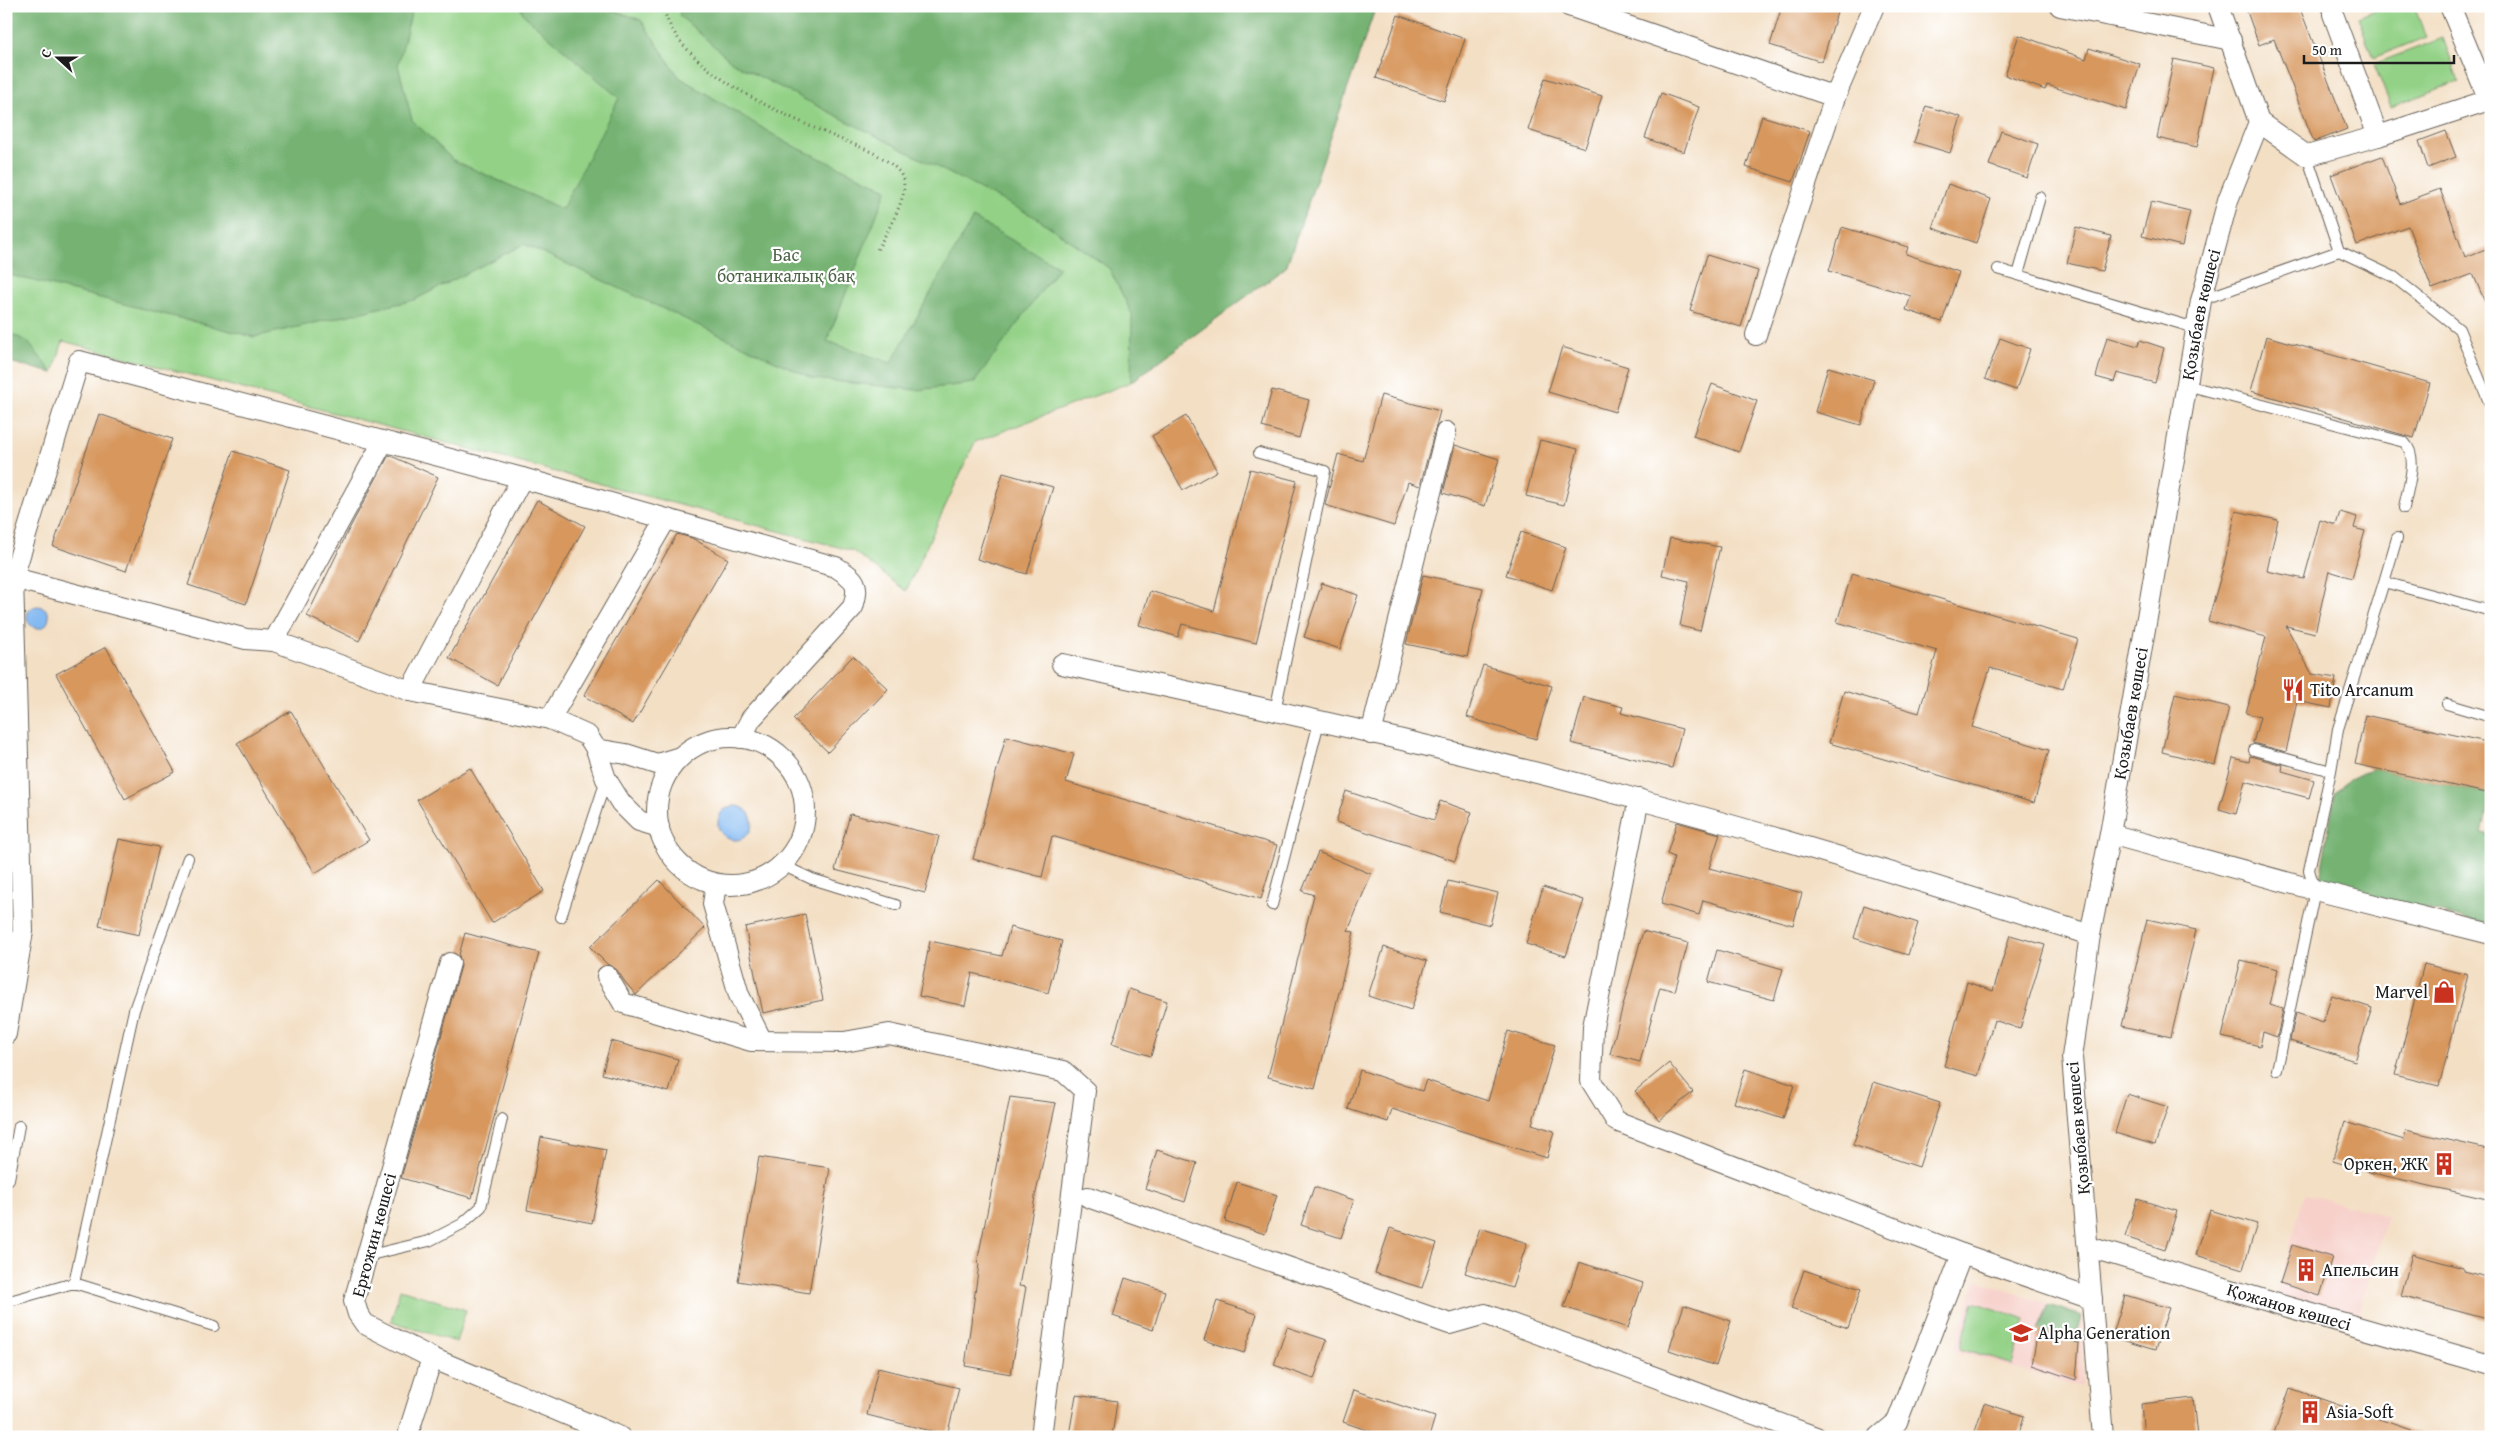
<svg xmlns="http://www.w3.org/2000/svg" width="2497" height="1443" font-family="'Gentium Book Plus',serif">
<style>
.built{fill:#f7d0ca}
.green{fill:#93d186;stroke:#587651}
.forest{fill:#76b373;stroke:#496848}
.water{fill:#83b9f2;stroke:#506a87}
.building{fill:#d7975d}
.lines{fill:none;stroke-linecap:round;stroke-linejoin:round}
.lane-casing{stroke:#676057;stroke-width:12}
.street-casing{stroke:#676057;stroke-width:22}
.path{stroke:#676057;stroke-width:3;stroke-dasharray:1 4;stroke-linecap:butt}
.lane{stroke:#fff;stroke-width:10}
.street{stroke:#fff;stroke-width:20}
.labels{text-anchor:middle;stroke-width:4.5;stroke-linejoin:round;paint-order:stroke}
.park-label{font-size:18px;fill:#4c6446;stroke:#fff}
.street-label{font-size:18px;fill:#1c1c1c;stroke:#fff}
.poi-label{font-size:18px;fill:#1c1c1c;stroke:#fff;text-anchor:start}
</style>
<rect width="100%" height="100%" fill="#fff"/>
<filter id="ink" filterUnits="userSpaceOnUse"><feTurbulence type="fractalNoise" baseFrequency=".02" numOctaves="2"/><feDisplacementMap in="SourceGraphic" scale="10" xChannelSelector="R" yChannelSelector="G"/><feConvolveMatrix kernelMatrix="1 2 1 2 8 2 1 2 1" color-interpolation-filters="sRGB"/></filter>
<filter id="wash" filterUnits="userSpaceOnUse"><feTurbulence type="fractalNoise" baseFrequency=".0096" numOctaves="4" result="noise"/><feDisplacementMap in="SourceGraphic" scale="20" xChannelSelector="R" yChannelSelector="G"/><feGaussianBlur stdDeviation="1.12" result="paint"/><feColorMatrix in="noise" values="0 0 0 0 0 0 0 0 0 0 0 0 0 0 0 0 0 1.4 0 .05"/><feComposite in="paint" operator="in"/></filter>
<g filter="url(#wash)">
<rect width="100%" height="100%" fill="#f3dfc4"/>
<!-- built -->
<path class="built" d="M2305,1194l82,22 -29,102 -82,-24z
M1976,1280l106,36v71l-128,-37z"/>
<!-- green -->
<path class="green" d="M6,6h1370l-90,261 -155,115 -156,60 -69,149 -53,-40 -790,-210 -10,32 -47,-12z
M2386,6h28l12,31 -53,21 -15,-41z
M2443,38l16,43 -68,26 -17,-43z
M400,1289l66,21 -10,32 -65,-21z
M1974,1302l52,17 -13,45 -53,-16z"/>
<!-- forest -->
<path class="forest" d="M6,6h407l-15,59 14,55 41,40 109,49 57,-111 -94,-82 -6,-10h82l40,14 38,57 108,66 100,46 -60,152 64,22 82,-145 86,49 -85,116 -57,7 -103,-11 -290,-135 -110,56 -160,37 -248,-63z
M683,6h693l-90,261 -155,115 1,-68 -23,-46 -72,-50 -304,-155 -54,-48z
M6,332l21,9 26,32 -47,-12z
M2373,768l118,26 -9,39 9,2v87l-7,1 -162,-38 -1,-12 14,-80 15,-14z
M2049,1305l33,11 -6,22 3,5 -41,-13z"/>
<!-- water -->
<path class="water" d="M27 617a11 11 0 1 1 22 0a11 11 0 1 1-22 0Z
M718 823a17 17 0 1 1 34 0a17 17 0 1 1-34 0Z"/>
<g id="blocks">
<!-- building -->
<path class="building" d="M1782,6h57l-17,56 -52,-17z
M2245,6h54l48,123 -33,13 -40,-103 -15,6z
M1398,15l67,24 -21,62 -68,-23z
M2019,35l67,24 3,-11 51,16 -14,46 -79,-25 -2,5 -40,-15z
M2174,59l40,9 -17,79 -40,-9z
M1545,78l57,18 -17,52 -57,-18z
M1661,93l38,14 -15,45 -39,-14z
M1926,106l35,11 -11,36 -36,-11z
M1762,116l48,15 -17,51 -47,-15z
M2001,131l37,13 -11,34 -38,-13z
M2446,131l10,26 -28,11 -9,-27z
M2382,156l18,48 40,-15 25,68 26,-10v69l-18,-42 -41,15 -24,-63 -51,19 -26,-70z
M1948,184l43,15 -15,44 -43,-15z
M2151,202l39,9 -8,35 -40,-10z
M1842,227l66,20 -2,7 53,18 -17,50 -36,-12 5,-14 -82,-25z
M2076,227l35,9 -9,35 -35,-8z
M1707,255l51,16 -17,56 -51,-16z
M2266,336l164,47 -16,55 -163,-47z
M2107,337l31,9 2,-6 24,8 -9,35 -38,-10 -3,9 -18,-5z
M2000,338l30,11 -14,41 -31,-11z
M1562,347l66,20 -13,45 -67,-20z
M1828,367l46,13 -13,45 -46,-13z
M1712,384l45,17 -18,51 -46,-16z
M1272,390l37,10 -10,38 -37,-11z
M1381,395l59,16 -20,75 -12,-4 -14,44 -69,-21 13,-51 25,7z
M99,414l73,25 -46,132 -73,-25z
M1186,416l31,55 -34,19 -31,-54z
M1540,440l38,9 -14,56 -38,-9z
M1455,445l44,14 -14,47 -42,-13z
M233,451l57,19 -44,134 -58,-19z
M389,455l49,22 -79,164 -52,-25 40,-83z
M1250,469l47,12 -41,162 -74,-19 -4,13 -39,-12 11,-34 64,20z
M1003,473l50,14 -26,87 -50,-15z
M537,500l48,26 -88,159 -48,-27z
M2236,511l42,9 -11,51 37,8 16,-59 16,5 4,-13 17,5 -3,11 11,3 -13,47 -23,-7 -14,62 -29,-7 26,48 24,4 -5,30 -34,-7 -11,51 -33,-9 7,-26 -14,-4 20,-76 -58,-16 16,-56z
M1521,532l45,15 -14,43 -46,-15z
M677,534l15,4 36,21 -95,165 -49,-28z
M1670,538l50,9 -20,84 -20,-5 9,-45 -27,-6z
M1852,573l226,66 -15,50 -73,-21 -18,59 77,23 -15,53 -205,-60 15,-52 75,22 18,-62 -100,-29z
M1423,575l60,13 -16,69 -61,-13z
M1322,583l36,12 -18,54 -36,-12z
M106,647l69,125 -50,27 -69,-125z
M853,656l35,33 -60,63 -35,-33z
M1483,665l69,21 -16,53 -69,-22z
M2175,694l54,13 -14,58 -53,-13z
M1584,697l39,10 -2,6 61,16 -10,39 -101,-25z
M291,711l78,129 -54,33 -78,-130z
M2365,715l126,28v51l-136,-30z
M1006,736l68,18 -8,28 211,63 -16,54 -209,-63 -10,41 -69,-18z
M2250,756l33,9 -1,6 32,9 -5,18 -64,-17 -9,33 -17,-5 14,-51 16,4z
M470,768l74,123 -52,32 -75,-123z
M1346,791l88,29 6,-19 32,11 -17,49 -119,-39z
M850,814l89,22 -14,57 -90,-23z
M1677,822l43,12 -11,34 93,25 -9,32 -90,-25 -4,15 -38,-11 13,-47 -7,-3z
M119,839l40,8 -20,88 -40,-9z
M1318,852l53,22 -23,57 6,1 -39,157 -47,-12 46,-182 -12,-4z
M659,880l46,48 -69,67 -11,-13 -8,-12 -10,-6 -17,-17z
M1448,881l50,12 -8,32 -50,-13z
M1543,887l41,13 -18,56 -40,-12z
M1864,905l54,18 -10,32 -54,-17z
M805,914l18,86 -60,13 -18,-86z
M2147,919l49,11 -25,107 -49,-11z
M1010,927l52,14 -14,52 -76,-20 -7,33 -46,-10 11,-55 72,15z
M1643,931l45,12 -13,48 -15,-4 -20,75 -30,-8z
M465,933l74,20 -67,245 -71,-20 60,-212 -2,-11z
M2010,935l35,10 -25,84 -26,-9 -16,56 -34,-10 23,-84 26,9z
M1384,947l43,14 -16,49 -43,-14z
M1717,950l66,19 -9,31 -66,-18z
M2241,960l37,9 -8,36 13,4 -6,28 -14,-5 -3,14 -38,-9z
M2424,964l44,11 -29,111 -44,-11z
M1129,989l38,12 -16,55 -39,-12z
M2332,995l40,13 -17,53 -65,-20 6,-28 27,9z
M1508,1031l47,14 -23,79 22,7 -7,27 -155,-49 -4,13 -40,-13 12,-39 62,21 4,-11 62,21z
M611,1041l67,18 -9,33 -67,-18z
M1669,1063l24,29 -34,28 -24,-29z
M1745,1069l49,16 -11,34 -49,-16z
M1874,1082l66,21 -21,64 -66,-22z
M2127,1094l41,13 -13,38 -40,-12z
M1010,1097l46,6 -21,94 -16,89 7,1 -15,87 -46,-8 14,-102 -2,-1z
M2345,1122l59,18 2,-10 85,20v50l-118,-27 -40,-12z
M541,1137l65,13 -14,73 -65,-13z
M1157,1150l40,13 -12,39 -40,-13z
M759,1157l71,11 -21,125 -71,-12z
M1237,1182l40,13 -12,39 -40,-13z
M1314,1187l40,13 -13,38 -40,-13z
M2137,1199l40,12 -12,39 -40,-13z
M2210,1210l47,14 -14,45 -47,-14z
M1390,1228l47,15 -15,45 -47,-15z
M1480,1228l47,15 -15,45 -47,-15z
M2292,1245l40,12 -12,39 -40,-13z
M2412,1254l51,14v3l28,7v42l-90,-24z
M1579,1262l64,21 -15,45 -64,-21z
M1804,1270l57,19 -13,39 -57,-19z
M1125,1278l40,13 -12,39 -40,-14z
M2125,1295l44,13 -14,42 -43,-13z
M1217,1301l40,13 -13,39 -40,-13z
M1684,1305l47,16 -15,45 -47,-16z
M1287,1327l40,13 -13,39 -40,-14z
M2038,1330l41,13 -3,37 -44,-15z
M878,1368l81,20 -12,47 -80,-20z
M2290,1388l132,46v3h-149z
M1354,1390l81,27 -6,20h-42l-44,-15z
M1076,1395l41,6 -5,36 -43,-2z
M2193,1398l4,39h-53l-3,-33z
M1984,1403l40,13 -6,21h-45z"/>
</g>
</g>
<g filter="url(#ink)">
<use href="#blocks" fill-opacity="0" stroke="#676057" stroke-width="1"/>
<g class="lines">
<defs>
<path id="lane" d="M2307,156l32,95
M1998,269l197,59
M2018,275l22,-78
M2201,300l138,-49 55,26 65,52 32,78
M2186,385l218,57c16,16 3,46 0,66
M1259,453l66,18 -50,240
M2397,538l-13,44 107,29
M2447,704l44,13
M2254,750l77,21
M782,865l30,14 84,26
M1272,905l47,-183
M561,917l45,-137
M2277,1070l38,-180 -6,-20 22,-99 7,-42 46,-147
M6,1182l3,-3 10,-53
M366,1256l63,-15 33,-17 19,-17 21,-88
M74,1283l60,-273 54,-152
M6,1302l68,-19 140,43"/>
<g id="street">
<path d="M1569,6l266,91"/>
<path d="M2060,6l171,34"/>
<path d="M2333,6v8l45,122"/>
<path d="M2450,6l39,94"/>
<path d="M2259,122l48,34 71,-20 111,-36 2,2"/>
<path d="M1756,335l79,-238 39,-91"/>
<path d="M6,576l240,63 28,2 136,50 140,28 38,17 8,13 10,30 15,24 18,18 20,6"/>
<path d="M274,641l109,-199"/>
<path d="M1062,664c193,42 387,84 578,136 151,40 301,87 450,135"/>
<path d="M410,691l112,-213"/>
<path d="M550,719l116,-200"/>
<path d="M1371,734l75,-302"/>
<circle cx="731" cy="811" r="74"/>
<path d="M596,749l30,5 31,10 23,-7"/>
<path d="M1639,799l-46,228 -2,54 25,40 346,133 130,45"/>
<path d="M2110,834l205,56 176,44"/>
<path d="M716,884l-3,20 26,91 23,46"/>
<path d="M450,963l-96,338 4,13 7,10 67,34 188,79"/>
<path d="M607,976l16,27 128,38 93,1 45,-8 174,37 22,20 -44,346"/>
<path d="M6,1034l17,-103 -10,-353 66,-217 443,117 314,89c20,13 24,16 17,40l-102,112 -10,19"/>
<path d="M1088,1197l362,127 35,-10 331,123"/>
<path id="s1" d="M2089,1247l192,58 210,60"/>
<path d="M409,1431l23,-73"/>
<path d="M1879,1437l18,-15 65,-168"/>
<path id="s2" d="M2103,1437l-31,-380 18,-122 20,-101 91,-533 27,-101 31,-78 -41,-116"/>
</g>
</defs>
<!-- lane casing -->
<use href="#lane" class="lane-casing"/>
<!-- street casing -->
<use href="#street" class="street-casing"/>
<!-- path -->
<path class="path" d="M663,6c14,65 121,109 177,133 18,7 56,20 63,40 6,19 -18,55 -27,73"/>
<!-- lane -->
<use href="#lane" class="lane"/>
<!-- street -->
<use href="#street" class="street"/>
</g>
</g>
<!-- icons -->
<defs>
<symbol id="restaurant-bare" viewBox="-9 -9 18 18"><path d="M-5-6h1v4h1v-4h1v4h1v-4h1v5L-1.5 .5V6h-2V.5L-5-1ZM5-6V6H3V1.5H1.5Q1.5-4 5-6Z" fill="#c8321e" stroke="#fff" stroke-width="2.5" paint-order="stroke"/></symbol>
<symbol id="shop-bare" viewBox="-9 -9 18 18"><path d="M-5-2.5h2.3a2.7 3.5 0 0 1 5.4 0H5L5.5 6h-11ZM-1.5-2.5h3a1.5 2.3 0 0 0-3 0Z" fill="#c8321e" stroke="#fff" stroke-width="2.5" paint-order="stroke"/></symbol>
<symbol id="building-bare" viewBox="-9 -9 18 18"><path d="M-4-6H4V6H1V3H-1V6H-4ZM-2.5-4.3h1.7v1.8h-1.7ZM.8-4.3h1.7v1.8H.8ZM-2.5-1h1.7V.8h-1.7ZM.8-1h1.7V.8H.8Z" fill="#c8321e" stroke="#fff" stroke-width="2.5" paint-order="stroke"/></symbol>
<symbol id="school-bare" viewBox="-9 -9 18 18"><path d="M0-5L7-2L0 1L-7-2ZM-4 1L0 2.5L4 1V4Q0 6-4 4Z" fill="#c8321e" stroke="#fff" stroke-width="2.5" paint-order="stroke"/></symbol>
</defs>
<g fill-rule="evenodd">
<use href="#restaurant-bare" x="2277" y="674" width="32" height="32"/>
<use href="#shop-bare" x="2428" y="976" width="32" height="32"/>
<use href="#building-bare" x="2428" y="1148" width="32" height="32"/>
<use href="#building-bare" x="2290" y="1254" width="32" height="32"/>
<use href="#school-bare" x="2005" y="1317" width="32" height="32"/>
<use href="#building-bare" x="2294" y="1396" width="32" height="32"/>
</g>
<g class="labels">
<!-- park labels -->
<g class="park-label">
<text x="786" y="261">Бас<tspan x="786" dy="21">ботаникалық бақ</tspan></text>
</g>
<!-- street labels -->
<g class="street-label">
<text dy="6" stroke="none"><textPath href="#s2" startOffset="1135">Қозыбаев көшесі</textPath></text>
<text dy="6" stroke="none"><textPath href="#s2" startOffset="730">Қозыбаев көшесі</textPath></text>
<text transform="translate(2078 1128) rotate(-95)" y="6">Қозыбаев көшесі</text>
<text transform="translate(374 1235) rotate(-75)" y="6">Ерғожин көшесі</text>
<text dy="6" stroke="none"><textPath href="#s1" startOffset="209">Қожанов көшесі</textPath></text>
</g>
<!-- poi labels -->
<g class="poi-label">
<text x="2310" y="696">Tito Arcanum</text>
<text x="2428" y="998" text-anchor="end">Marvel</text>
<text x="2428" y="1170" text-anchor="end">Оркен, ЖК</text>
<text x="2322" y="1276">Апельсин</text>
<text x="2038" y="1339">Alpha Generation</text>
<text x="2326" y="1418">Asia-Soft</text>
</g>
</g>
<!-- margin -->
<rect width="2497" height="1443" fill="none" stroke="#fff" stroke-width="25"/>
<!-- north arrow -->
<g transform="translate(58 58) rotate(291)" stroke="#ffffff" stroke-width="4" paint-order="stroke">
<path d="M0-4L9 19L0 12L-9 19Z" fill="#1c1c1c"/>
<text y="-8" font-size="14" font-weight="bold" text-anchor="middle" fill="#1c1c1c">С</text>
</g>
<!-- scale -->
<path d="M2304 55v8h150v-8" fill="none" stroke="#1c1c1c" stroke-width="2.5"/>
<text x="2312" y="55" font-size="15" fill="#1c1c1c" stroke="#ffffff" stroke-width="4" paint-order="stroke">50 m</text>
</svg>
